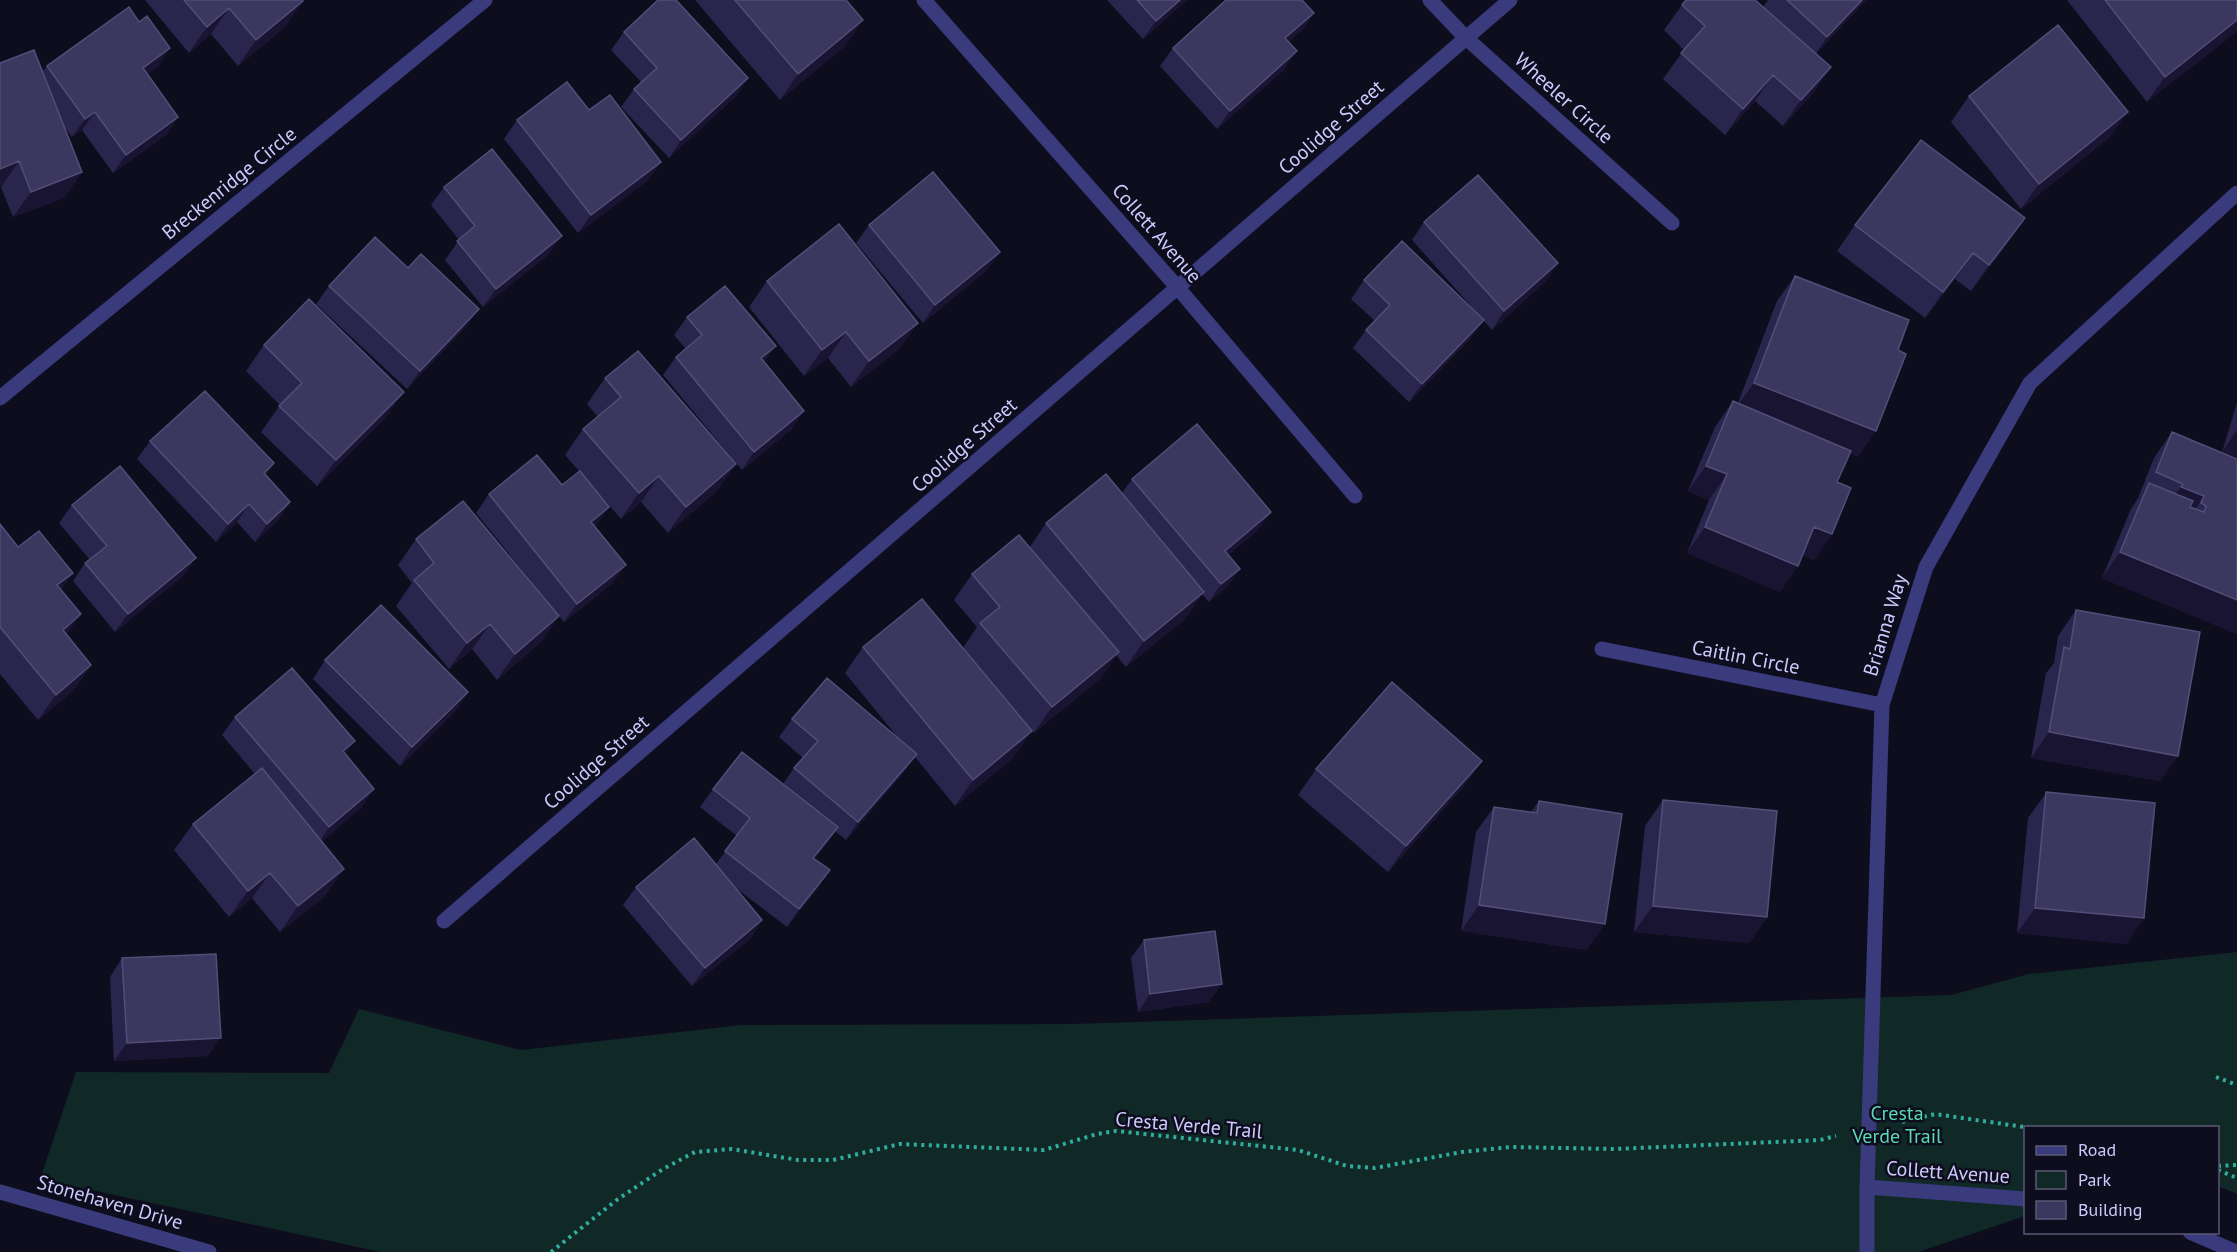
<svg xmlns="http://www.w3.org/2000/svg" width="2237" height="1252" font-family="'PT Sans',sans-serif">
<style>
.green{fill:#102826}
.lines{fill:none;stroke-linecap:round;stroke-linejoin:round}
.path{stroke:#30ad9d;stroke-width:4;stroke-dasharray:3 4.5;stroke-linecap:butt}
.minor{stroke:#393b7d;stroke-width:15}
.wall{fill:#2a254c}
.shaded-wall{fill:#181432}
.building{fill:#3c375f;stroke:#524e78;stroke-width:1.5}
.labels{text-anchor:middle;stroke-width:5;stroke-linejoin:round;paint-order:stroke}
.street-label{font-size:20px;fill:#cdcbfe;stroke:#0e0d1e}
.park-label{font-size:20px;fill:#5adbb2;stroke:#0e0d1e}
</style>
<rect width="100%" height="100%" fill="#0e0d1e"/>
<!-- green -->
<path class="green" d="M2237,952v242l-19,-8v-58h-192l-1,88 -107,36h-1537l-341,-73 36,-107 253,1 30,-64 162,41 220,-25 333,-1 877,-29 78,-21z"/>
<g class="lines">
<!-- path -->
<path class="path" d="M2216,1077l21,8
M1902,1122l33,-8 96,14
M2218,1166l19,-1
M2218,1170l19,8
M551,1252l67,-53 45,-30 32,-17 37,-3 66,11h35l67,-16 144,6 53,-16 19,-3 182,19 49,16 28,2 87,-16 48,-5 105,2 205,-9 16,-4"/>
<!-- minor -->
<path class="minor" d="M924,0l254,288 177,208
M1430,0l35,37 207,186
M0,398l485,-398
M1602,649l280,56
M444,921l1066,-921
M1867,1187l159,12
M0,1192l209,60
M2190,1232l46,20
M1867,1252v-65l15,-482 44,-138 104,-184 207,-190"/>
</g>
<!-- wall -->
<path class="wall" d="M145,0h157l-17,27 -47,39 -27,-32 -22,19z
M695,0h151l17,20 -18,26 -65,54z
M1107,0h80l-44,39z
M1768,0h98l-50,54 15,13 -18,26 -30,33 -28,-25 -30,34 -62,-56 21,-29 -20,-20 18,-25 81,2z
M2067,0h170l-90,102z
M1314,13l-13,18 -13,11 -4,28 -67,59 -57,-63 13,-18z
M624,32l124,46 -12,18 -67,62 -48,-51 13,-18 7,-7 -30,-32z
M0,63l42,9 5,-6 111,1 -11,7 31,43 -12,18 -53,38 -31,-43 -10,7 -8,-11 18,46 -18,26 -51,19 -12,-30h-1z
M1969,96l141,41 -89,72 -70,-87z
M589,110l72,52 -13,18 -70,53 -74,-94 13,-19z
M444,187l105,67 -66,53 -38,-47 14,-20 -28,-35z
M2025,218l-18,26 -36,47 -16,-12 -30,39 -88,-67 18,-26z
M1424,222l134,41 -13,19 -53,48 -9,-10 -12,18 -62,64 -56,-54 13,-18 9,-9 -24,-22 13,-19 114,34 -66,-74z
M869,225l131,27 -13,18 -64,53 -67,-80z
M1795,276l63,181 -8,-4 -13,29 -5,52 -18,26 -11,-5 -23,37 -93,-39 22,-53 -21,-9 27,-64 18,-26 5,2 39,-102z
M767,281l151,42 -18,25 -49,39 -23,-29 -24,18 -55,-69z
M329,286l137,41 -59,62 -91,-85z
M687,317l77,45 28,67 -50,41 -79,-95 13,-18 10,-8 -12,-14z
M264,345l121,73 -68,68 -56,-54 19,-27 -34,-34z
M605,378l113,112 -50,43 -27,-31 -20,17 -30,-34 18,22 -14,20 18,56 -49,39 -88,-109 13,-19 73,-9 17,-14 -14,-16 18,-26 15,-12 -11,-13z
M2237,403v54l-15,-5z
M2172,432l65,27v175l-135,-56 29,-69 7,-11 16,-40z
M150,441l124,22 -8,12 24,27 -12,18 -23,22 -18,-20 -21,20 -79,-83z
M1132,479l139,33 -13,18 -30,25 12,14 -13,18 -18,15 -7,-8 -16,24 -60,49 -10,-12 -15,23 -67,55 -12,-14 -8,38 -59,49 -40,-49 -11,15 -58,68 -11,-9 -21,28 16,11 -13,19 -30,38 -55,-42 30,35 -12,19 -58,47 -69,-81 13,-18 80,-23 21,-28 -37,-29 13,-18 70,-5 11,-16 9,-10 -24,-21 13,-18 108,21 -55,-67 18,-26 100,1 14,-21 -23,-27 18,-26 58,-27 16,-24 76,-30z
M72,505l111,71 -68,56 -42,-51 12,-18 5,-3 -31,-37z
M0,524l18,23 43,43 6,45 24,30 -18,26 -35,29 -38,-46z
M416,539l143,77 -18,26 -44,38 -25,-31 -23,20 -53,-63 16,-23 -14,-18z
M2076,610l102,146 -18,25 -129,-23 15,-85 8,-10 4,-27z
M325,660l143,32 -12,18 -56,56 -87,-87z
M235,717l110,38 17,52 -40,34 4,54 -46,37 -28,-34 -23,19 -55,-67 19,-26 62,-50 -33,-39z
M1482,761l-18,25 -76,86 -90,-77 18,-26z
M2046,793l98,125 -18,26 -109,-11 11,-115z
M1663,800l104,117 -18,26 -115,-11 11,-106z
M1539,801l48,149 -126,-19 15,-99 18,-25 37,5z
M1144,940l65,62 -71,10 -7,-54z
M122,958l86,98 -94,5 -4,-84z"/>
<!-- shaded-wall -->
<path class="shaded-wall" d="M1180,0h7l-44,39 13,-18z
M1862,0h4l-51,55 12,-18z
M303,1l-18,26 -47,39 18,-26z
M229,8l-18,26 -22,19 18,-26z
M1314,13l-13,18 -29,26 13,-19z
M863,20l-18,26 -65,54 18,-26z
M2237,20v12l-90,70 18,-25z
M170,48l-12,19 -28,19 13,-18z
M1297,51l-13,19 -67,59 13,-18z
M1831,67l-18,26 -30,33 18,-26z
M1773,75l-18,26 -30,34 18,-26z
M748,78l-12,18 -67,62 12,-18z
M95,112l-13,18 -10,7 13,-18z
M2128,112l-18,25 -89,72 18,-25z
M178,117l-12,18 -53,38 13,-18z
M19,161l-18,26h-1v-18z
M661,162l-13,18 -70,53 13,-18z
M82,172l-18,26 -51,19 18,-25z
M2025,218l-18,26 -36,47 18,-26z
M562,236l-13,18 -66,53 13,-18z
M1000,252l-13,18 -64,53 12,-18z
M1973,253l-18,26 -30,39 18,-26z
M1558,263l-13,19 -53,48 12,-19z
M479,309l-13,18 -59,62 13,-18z
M1484,320l-13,18 -62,64 13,-18z
M918,323l-18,25 -49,39 18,-26z
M846,332l-18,26 -24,18 18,-26z
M776,346l-13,18 -2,-6z
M1754,383l122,48 -18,26 -123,-48z
M404,392l-19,26 -68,68 19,-26z
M804,411l-12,18 -50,41 12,-18z
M2237,430v27l-15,-5z
M274,463l-13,19 3,-9z
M736,464l-18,26 -50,43 18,-26z
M1706,466l21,8 -18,26 -21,-9z
M659,476l-18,26 -20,17 18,-26z
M2181,487l23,9 -18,26 -23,-10z
M290,502l-12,18 -23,22 12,-18z
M249,504l-12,18 -21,20 12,-18z
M609,507l-13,18 -18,15 13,-18z
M1271,512l-13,18 -46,39 13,-18z
M1705,527l93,39 -18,26 -93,-39z
M1814,527l18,7 -18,26 -18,-7z
M2120,552l117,48v34l-135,-56z
M196,558l-13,18 -68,56 13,-18z
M626,565l-13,18 -49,39 13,-18z
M1240,569l-13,18 -18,15 12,-18z
M73,573l-18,26 2,-14z
M1204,592l-18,26 -60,49 18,-26z
M81,614l-18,26v-10z
M559,616l-18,26 -44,38 18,-26z
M490,624l-18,25 -23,20 18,-26z
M1119,652l-18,26 -67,55 18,-26z
M91,665l-18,26 -35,29 18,-25z
M468,692l-12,18 -56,56 12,-19z
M1032,731l-18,26 -59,49 18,-26z
M2049,732l129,24 -18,25 -129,-23z
M355,741l-13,18 1,-8z
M917,754l-13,18 -58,68 12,-18z
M1482,761l-18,25 -76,86 18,-26z
M374,789l-12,18 -45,39 12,-19z
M838,827l-12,18 -25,31 12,-18z
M344,869l-18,26 -46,37 18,-26z
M830,870l-13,19 -30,38 12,-18z
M270,873l-18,25 -23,19 19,-26z
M1479,905l126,19 -18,26 -126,-19z
M1653,906l114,11 -18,26 -115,-11z
M2035,908l109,10 -18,26 -109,-11z
M762,920l-12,19 -58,47 13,-18z
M1222,984l-13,18 -71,10 12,-18z
M221,1038l-13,18 -94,5 13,-18z"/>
<!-- building -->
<path class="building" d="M184,0h118l1,1 -47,39 -27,-32 -22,19z
M658,0h18l72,78 -67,62 -47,-51 23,-21 -33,-36z
M735,0h111l17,20 -65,54z
M1137,0h43l-24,21z
M1226,0h76l12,13 -29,25 12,13 -67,60 -57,-63z
M1686,0h69l76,67 -30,33 -28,-25 -30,34 -62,-56 24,-27 -23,-21z
M1787,0h75l-35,37z
M2105,0h132v20l-72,57z
M129,7l10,15 8,-6 23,32 -27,20 35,49 -52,38 -31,-43 -10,7 -38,-53z
M2058,25l70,87 -89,72 -70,-88z
M34,50l48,122 -51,20 -12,-31 -19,8v-106z
M567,82l22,28 21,-15 51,67 -70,53 -74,-95z
M1921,140l104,78 -36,47 -16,-12 -30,39 -88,-67z
M492,149l70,87 -66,53 -39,-48 18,-15 -31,-39z
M933,172l67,80 -65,53 -66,-80z
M1478,175l80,88 -54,48 -80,-89z
M839,224l79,99 -49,38 -23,-29 -24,18 -55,-69z
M375,237l33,31 13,-14 58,55 -59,62 -91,-85z
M1402,241l82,79 -62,64 -56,-54 24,-25 -26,-25z
M1795,276l114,44 -11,30 8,4 -30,77 -122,-48z
M725,286l51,60 -15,12 43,53 -50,41 -78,-95 26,-22 -15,-18z
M309,299l95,93 -68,68 -57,-54 23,-23 -38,-38z
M638,351l98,113 -50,43 -27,-31 -20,17 -56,-64 38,-32 -16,-19z
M205,391l69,72 -10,10 26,29 -23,22 -18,-20 -21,20 -78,-83z
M1733,401l118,50 -14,31 14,6 -19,46 -18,-7 -16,39 -93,-39 22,-53 -21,-8z
M1197,424l74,88 -46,39 15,18 -19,15 -89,-105z
M2172,432l65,27v141l-117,-48 29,-69 44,18 -3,6 14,5 2,-6 -5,-3 3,-7 -23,-9 2,-3 -27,-12z
M537,455l25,30 18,-14 29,36 -18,15 35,43 -49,39 -88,-110z
M120,466l76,92 -68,56 -43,-51 22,-17 -35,-41z
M1106,474l98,118 -60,49 -98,-118z
M463,501l96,115 -44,38 -25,-30 -23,19 -53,-63 20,-17 -18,-24z
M0,524l18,23 21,-16 34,42 -16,12 24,29 -18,16 28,35 -35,30 -56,-68z
M1019,535l100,117 -67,55 -72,-84 20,-16 -28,-33z
M922,599l110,132 -59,49 -110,-133z
M381,605l87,87 -56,55 -87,-87z
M2076,610l124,22 -22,124 -129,-24 15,-85 6,2z
M292,668l63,73 -12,10 31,38 -45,38 -94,-110z
M827,678l90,76 -59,68 -64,-54 24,-27 -26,-22z
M1392,682l90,79 -76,85 -90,-77z
M742,752l96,75 -25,31 17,12 -31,39 -74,-58 25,-33 -37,-29z
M262,768l82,101 -46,37 -28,-33 -22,18 -55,-67z
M2046,792l109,11 -11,115 -109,-10z
M1663,800l114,11 -10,106 -114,-11z
M1539,801l83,13 -17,110 -126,-19 15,-98 43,6z
M694,838l68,82 -57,48 -69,-81z
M1215,931l7,53 -72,10 -6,-54z
M216,954l5,84 -94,5 -5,-85z"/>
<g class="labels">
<!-- street labels -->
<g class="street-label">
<text transform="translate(1564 98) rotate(42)" y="7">Wheeler Circle</text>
<text transform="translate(1331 127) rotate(-41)" y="7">Coolidge Street</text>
<text transform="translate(229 183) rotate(-39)" y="7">Breckenridge Circle</text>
<text transform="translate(1157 233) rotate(49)" y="7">Collett Avenue</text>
<text transform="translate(964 445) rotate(-41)" y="7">Coolidge Street</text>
<text transform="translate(1885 625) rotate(-73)" y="7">Brianna Way</text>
<text transform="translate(1746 657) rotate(11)" y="7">Caitlin Circle</text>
<text transform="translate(596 762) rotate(-41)" y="7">Coolidge Street</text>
<text transform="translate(1189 1125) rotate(5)" y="7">Cresta Verde Trail</text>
<text transform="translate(1948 1172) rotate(4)" y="7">Collett Avenue</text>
<text transform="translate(110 1202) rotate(16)" y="7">Stonehaven Drive</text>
</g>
<!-- park labels -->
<g class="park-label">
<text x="1897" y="1120">Cresta<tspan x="1897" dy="23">Verde Trail</tspan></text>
</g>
</g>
<!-- legend -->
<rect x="2024" y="1126" width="195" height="108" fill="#0e0d1e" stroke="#5a5978" stroke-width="1.5"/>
<rect x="2036" y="1146" width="30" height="9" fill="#393b7d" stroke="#5a5978" stroke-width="1.5"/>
<text x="2078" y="1156" font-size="18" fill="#cdcbfe">Road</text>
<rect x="2036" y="1171" width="30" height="18" fill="#102826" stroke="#5a5978" stroke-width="1.5"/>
<text x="2078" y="1186" font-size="18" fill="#cdcbfe">Park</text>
<rect x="2036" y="1201" width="30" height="18" fill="#3c375f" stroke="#5a5978" stroke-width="1.5"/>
<text x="2078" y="1216" font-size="18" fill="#cdcbfe">Building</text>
</svg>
